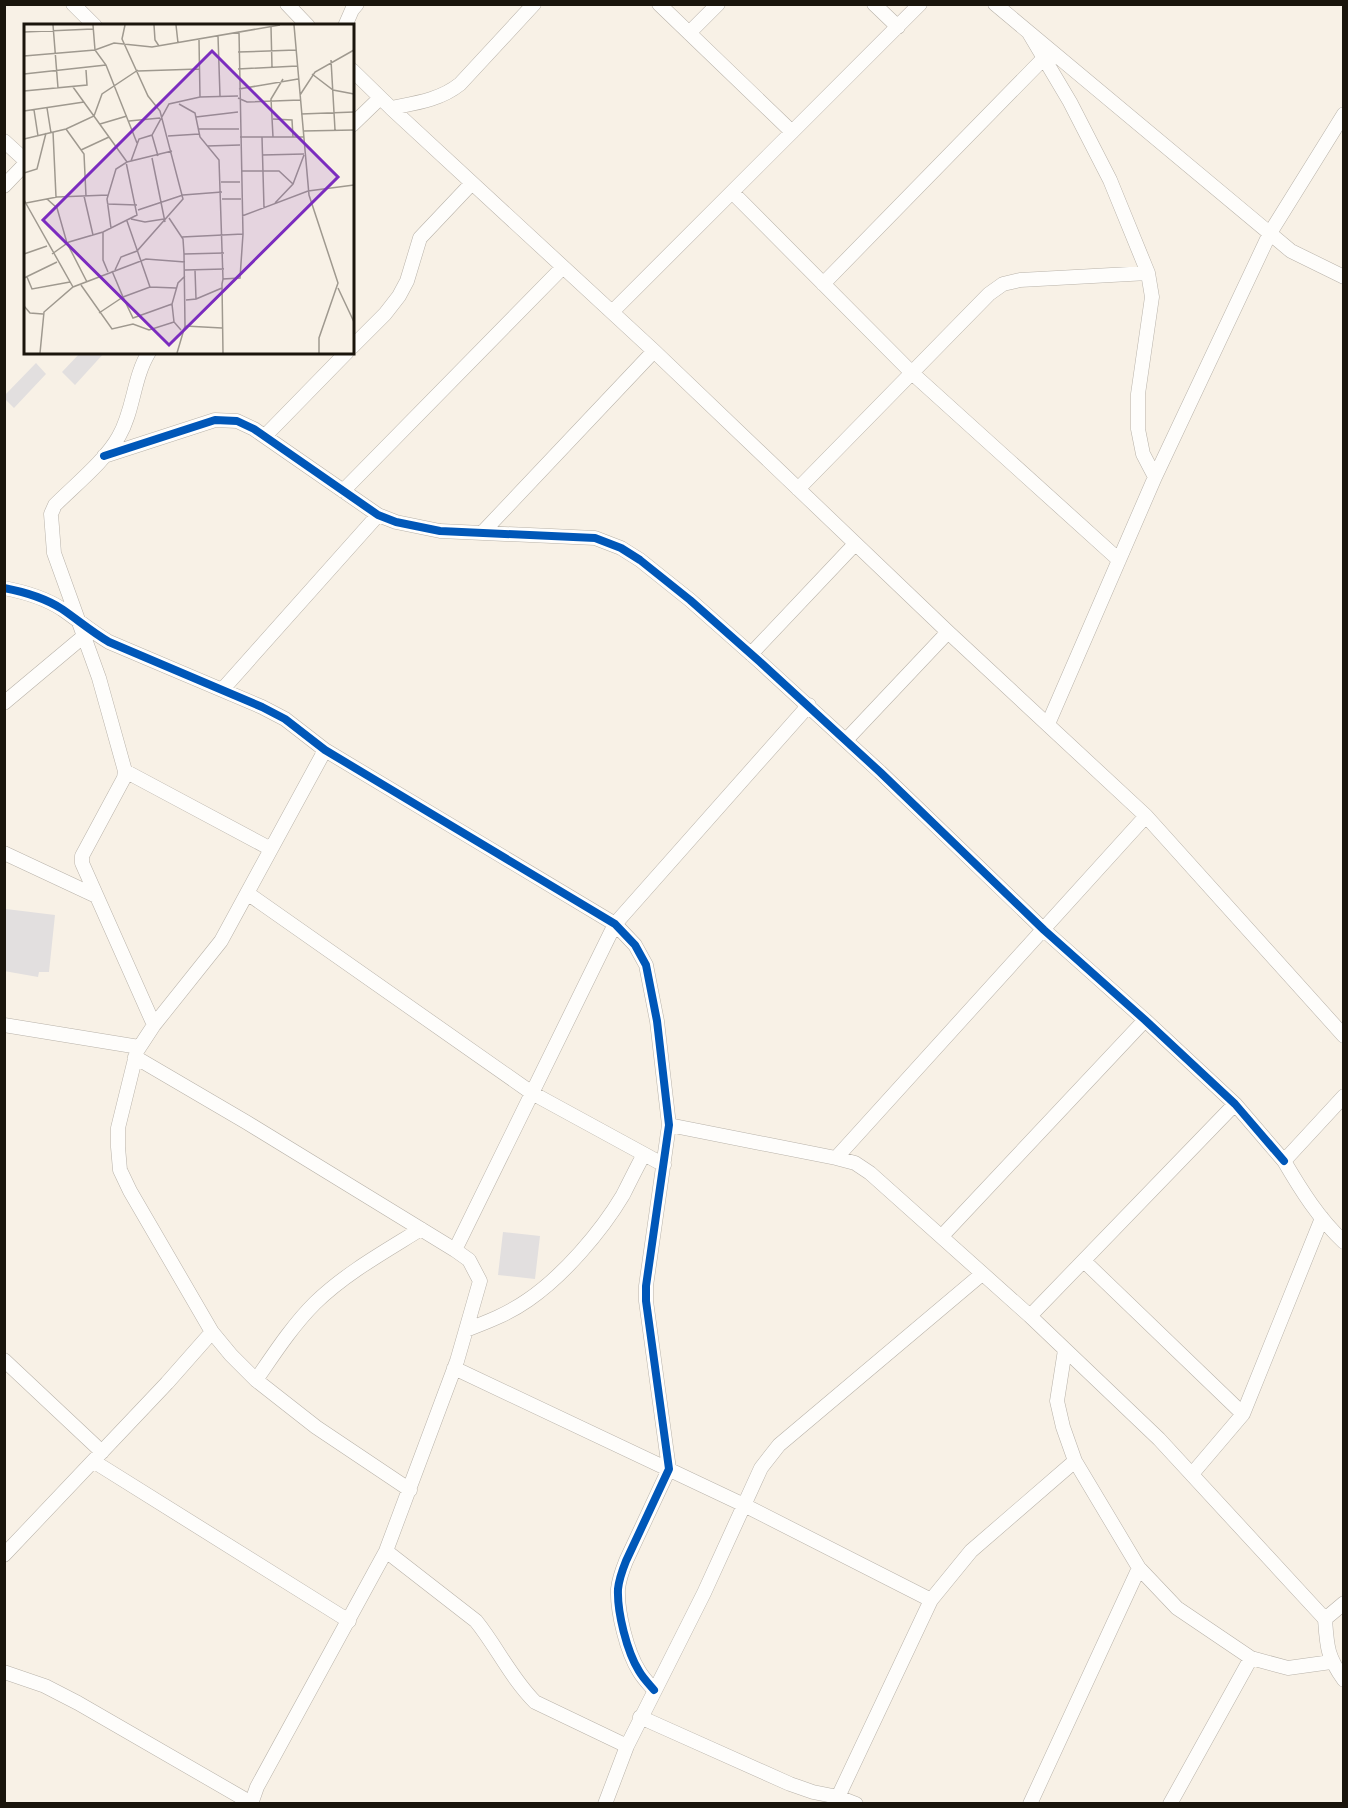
<svg xmlns="http://www.w3.org/2000/svg" width="1348" height="1808" font-family="Helvetica,sans-serif">
<style>
.building{fill:#e2dfdf}
.lines{fill:none;stroke-linecap:round;stroke-linejoin:round}
.minor-casing{stroke:#b8b2a9;stroke-width:15}
.minor{stroke:#fefdfb;stroke-width:14}
.cycleway-casing{stroke:#fff;stroke-width:11}
.cycleway{stroke:#0057b8;stroke-width:8}
.inset-road{fill:none;stroke:#9f998f;stroke-width:1.5}
.view{fill:#7b2cbf;fill-opacity:0.15;stroke:#7b2cbf;stroke-width:3}
.inset-edge{fill:none;stroke:#1a150c;stroke-width:3}
</style>
<rect width="100%" height="100%" fill="#f8f1e6"/>
<!-- building -->
<path class="building" d="M81,352h24l-30,33 -13,-13z
M36,363l10,11 -32,34 -10,-10v-2z
M6,909l49,6 -6,57h-10l-1,5 -34,-6z
M503,1232l37,4 -5,43 -37,-4z"/>
<g class="lines">
<defs>
<path id="minor" d="M73,4l22,22
M287,4l21,22
M659,4l133,128
M874,4l24,23
M995,4l296,247 53,26
M345,26l7,-16 5,-6
M689,33l29,-29
M1029,33l41,69 40,78 38,93 4,24 -14,97v35l5,25 12,23
M352,70l39,38 263,243 294,281 198,184 198,220
M391,108c25,-5 49,-8 69,-24l74,-80
M352,125l28,-27
M4,141l22,20
M4,186l22,-23
M732,192l180,181 207,187
M823,284l221,-226
M612,312l308,-308
M352,347l33,-33 14,-18 8,-15 13,-43 52,-55
M149,352c-16,26 -15,58 -30,84 -13,24 -44,49 -64,69l-4,9 3,39 45,125 26,93 -1,7 -42,78v7l72,162
M265,436l82,-84
M104,456l111,-36 22,1 17,8 124,86 18,7 44,9 155,7 26,10 19,12 50,40 69,61 121,111 164,158 101,90 90,84 49,57
M798,489l191,-195 14,-10 17,-4 128,-7
M343,491l220,-224
M482,533l172,-182
M4,588c21,4 41,10 58,21 16,11 30,23 47,33l153,65 23,12 40,31 290,174 20,21 11,20 11,56 12,104 -23,161v15l23,168 -43,92c-4,10 -7,18 -8,28 -1,23 9,63 21,82 4,7 10,13 15,19
M751,654l104,-110
M222,690l156,-175
M4,703l80,-67
M1048,724l107,-247 115,-244 74,-119
M846,740l102,-108
M325,750l-104,191 -67,84 -17,26 -19,77v19l2,23 10,21 82,141 19,23 25,25 60,47 94,63
M125,771l146,78
M4,853l92,43
M247,893l285,200 132,72
M4,1025l135,22
M135,1057l111,65 209,128 14,10 11,21 -23,80 -71,190 -129,236 -6,17
M1344,1096l-60,65c17,29 35,58 60,81
M669,1125l167,33 19,5 15,10 160,143 129,123 166,180c2,28 2,37 19,61
M836,1158l310,-342
M942,1236l203,-216
M455,1250l160,-326 194,-219
M1084,1261l159,153 -51,60
M1030,1316l205,-212
M466,1330c21,-8 42,-16 62,-30 35,-24 73,-68 95,-105 7,-14 14,-28 21,-41
M1065,1350l-8,51 6,26 12,34 64,107 38,40 74,50 37,10 43,-6
M4,1360l98,92
M454,1368l290,137 187,95
M256,1380c18,-26 36,-54 59,-77 31,-30 69,-51 106,-74
M1243,1414l79,-196
M93,1461l256,160
M386,1551l90,70c21,26 35,57 59,81l92,44
M4,1555l163,-172 45,-51
M1325,1619l19,-16
M4,1672l41,14 33,17 175,101
M640,1717l150,67 23,8 25,5 93,-197 40,-49 104,-90
M605,1804l22,-58 77,-153 57,-125 18,-23 203,-171
M837,1804l1,-7 18,7
M1030,1804l109,-236
M1170,1804l81,-146"/>
</defs>
<!-- minor casing -->
<use href="#minor" class="minor-casing"/>
<!-- minor -->
<use href="#minor" class="minor"/>
<defs>
<path id="cycleway" d="M104,456l111,-36 22,1 17,8 124,86 18,7 44,9 155,7 26,10 19,12 50,40 69,61 121,111 164,158 101,90 90,84 49,57
M4,588c21,4 41,10 58,21 16,11 30,23 47,33l153,65 23,12 40,31 290,174 20,21 11,20 11,56 12,104 -23,161v15l23,168 -43,92c-4,10 -7,18 -8,28 -1,23 9,63 21,82 4,7 10,13 15,19"/>
</defs>
<!-- cycleway casing -->
<use href="#cycleway" class="cycleway-casing"/>
<!-- cycleway -->
<use href="#cycleway" class="cycleway"/>
</g>
<!-- overview -->
<g transform="translate(24 24)">
<rect width="330" height="330" fill="#f8f1e6"/>
<path class="inset-road" d="M29,1l5,63M69,1l2,25 11,15 31,78M130,1l1,15 4,6M152,1l2,18M270,1l15,170 29,88 -19,55v15M247,3l1,40M0,8l69,-3M194,12l2,60M175,16l1,57M214,28l58,-2M0,32l71,-6 19,-7 38,4 128,-22M307,36l4,70M214,45l59,-3M114,47l61,-2M0,50l82,-9M288,50l21,16 21,4M49,63l54,75M215,65l59,-10M0,67l63,-6 -1,-15M276,71l15,-23 39,-22M214,74l9,4 53,-2M155,80l16,9 5,24 19,23 4,119M23,84l4,25M10,86l4,26M0,87l60,-9M277,90l53,-2M172,93l42,-5M249,95l19,1 1,17M105,97l31,-3M76,100l27,-8M42,105l18,25 2,42M174,105h41M279,107l51,-1M29,108l3,65M128,111l6,21M144,112l31,-2M216,113h64M238,113l2,71M249,113l-2,-38 12,-20M0,115l42,-10 28,-13 8,-22 36,-24M183,122l33,-1M57,126l28,-13M238,131l42,-1M128,134l13,64M107,137l8,-22 13,-4 17,-31 31,-7 38,-1M217,147h38l14,13M0,149l13,-4 9,-36M197,158h19M60,172l9,39M23,175l10,9 10,35 20,39M198,175h19M0,176l49,87M2,179l31,-6 51,-2M251,179l18,-19 11,-29M83,180l30,1M114,186l45,-15 39,-3M218,192l66,-25 46,-6M145,194l14,21 1,15 1,72 -8,27M107,195l14,3 19,-3M103,197l23,66M87,204l-4,-29 9,-30 11,-7 45,-11M79,208v28l5,12M158,213l61,-3M0,230l23,-8M28,230l17,-12 34,-10 34,-17 -11,-53M160,230l40,-1M91,246l6,-13 16,-6 46,-52 -23,-88 -12,-15 -26,-57 3,-14M161,246l39,-1M88,247l11,26 27,-10 26,1M3,253l5,12 38,-7M0,254l33,-16M57,261l31,44 21,-5 16,6 25,-8M314,264l16,34M172,275l26,-11M162,276l10,-1 -1,-29M0,282l6,7 13,1M75,289l24,-16 10,21 39,-14M161,302l37,2M157,306l-7,-8 -2,-18 6,-21 7,-7M16,329l4,-41 29,-25 73,-28 39,3M199,329l-1,-69 1,-5 17,-1 3,-44 -4,-202"/>
<path class="view" d="M188,27l126,126 -169,168 -126,-125z"/>
<rect width="330" height="330" class="inset-edge"/>
</g>
<!-- border -->
<rect width="1348" height="1808" fill="none" stroke="#1a150c" stroke-width="12"/>
</svg>
